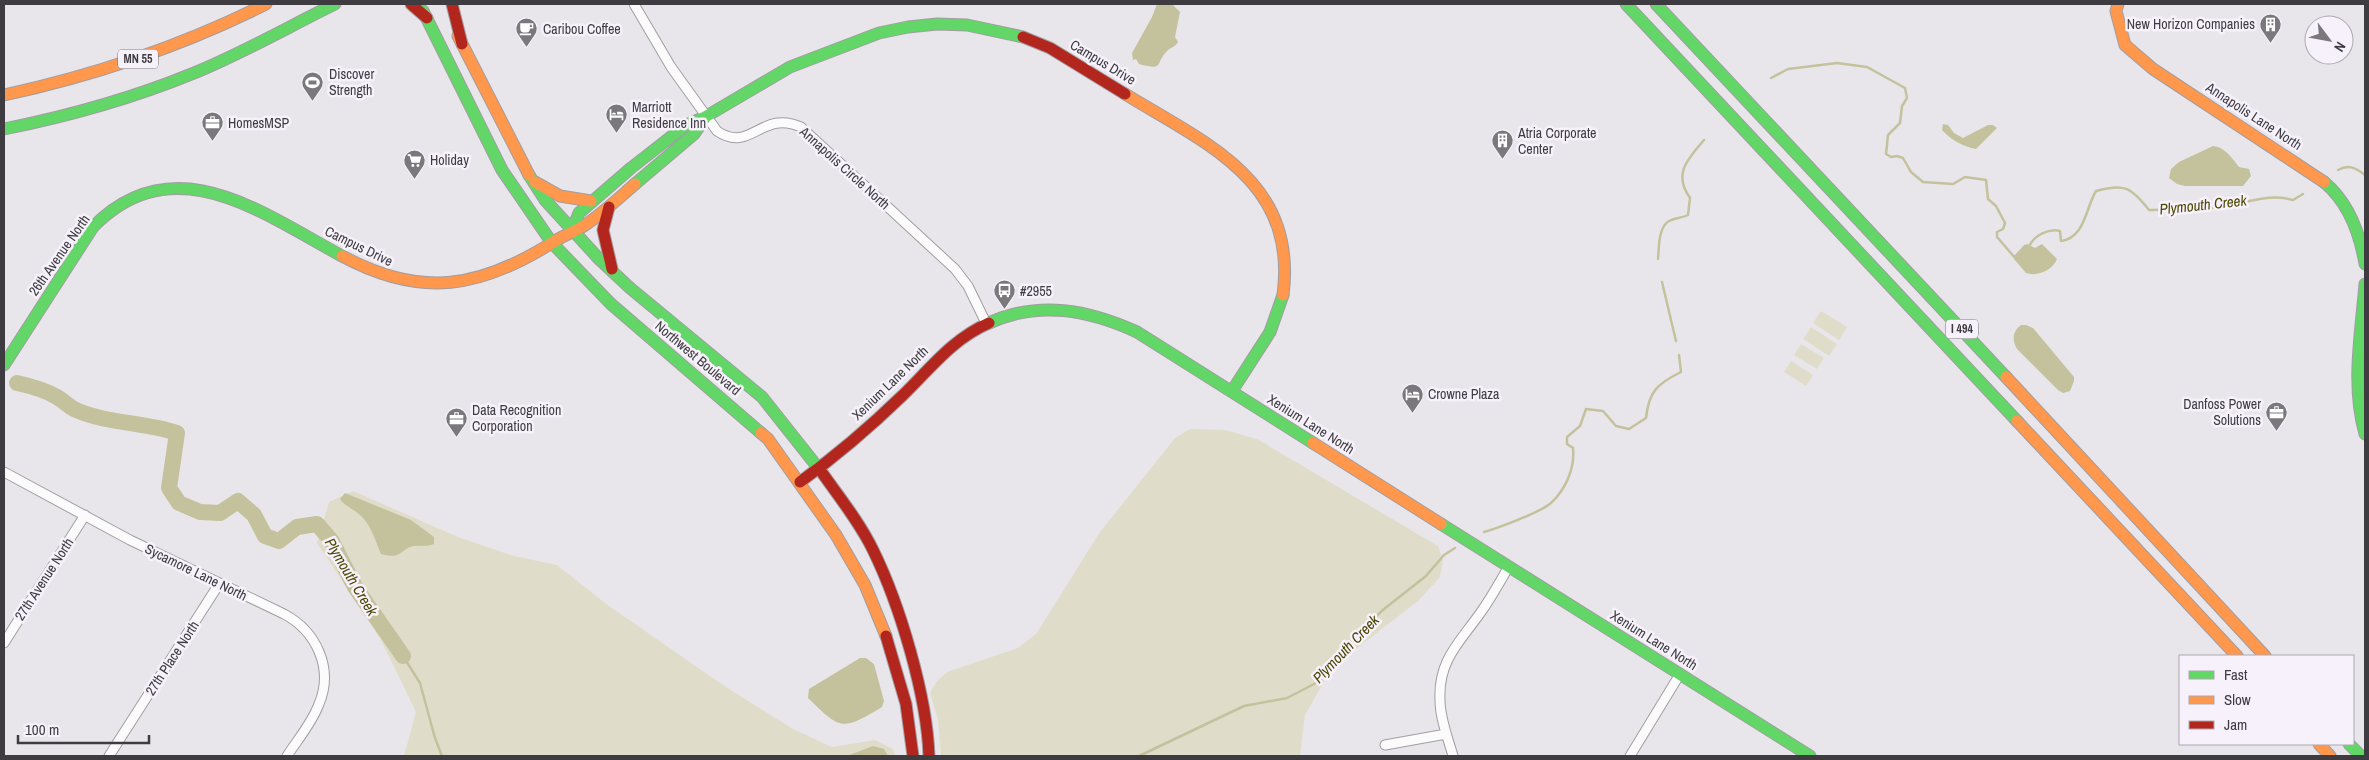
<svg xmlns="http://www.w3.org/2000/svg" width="2369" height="760" font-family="'Archivo Narrow',sans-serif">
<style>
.green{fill:#dfddc9}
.water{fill:#c4c19d}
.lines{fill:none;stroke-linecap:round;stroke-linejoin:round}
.stream{stroke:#c4c19d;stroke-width:2.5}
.river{stroke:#c4c19d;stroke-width:16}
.street-casing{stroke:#a19ea2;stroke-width:11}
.fast-casing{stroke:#a19ea2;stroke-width:13}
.slow-casing{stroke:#a19ea2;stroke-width:13}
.jam-casing{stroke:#a19ea2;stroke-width:13}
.street{stroke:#fcfbfc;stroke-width:9}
.fast{stroke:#63d668;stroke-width:11}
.slow{stroke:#ff974d;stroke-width:11}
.jam{stroke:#b3261e;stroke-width:11}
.labels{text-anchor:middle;stroke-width:5;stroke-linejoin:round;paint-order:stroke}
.shield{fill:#f6f1fa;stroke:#757278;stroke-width:1}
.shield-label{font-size:12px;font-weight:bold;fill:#3e3c40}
.poi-label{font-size:14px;fill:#3e3c40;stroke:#f6f1fa;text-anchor:start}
.street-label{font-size:14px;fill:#3e3c40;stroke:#f6f1fa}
.water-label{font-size:15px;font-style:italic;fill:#4b4701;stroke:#f6f1fa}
</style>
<rect width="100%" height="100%" fill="#e9e6eb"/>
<!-- green -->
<path class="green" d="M1821,311l26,16 -8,13 -26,-17z
M1811,327l26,17 -8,12 -26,-17z
M1801,344l23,14 -7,11 -23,-14z
M1791,361l22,14 -7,11 -22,-14z
M1190,429l35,1 32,9 181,107 5,14 -3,17 -22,24 -66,51 -27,28 -20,35 -5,41h-359l-3,-36 -8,-27 7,-12 10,-9 71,-24 18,-14 64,-102 75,-94z
M353,491l105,46 56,19 43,9 52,41 114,79 70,44 39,18 43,-7 18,9 2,7h-491l12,-44 -35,-72 -64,-97 12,-41z"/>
<!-- water -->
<path class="water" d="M1157,4h15l8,8 -5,25 3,5c-3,5 -6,5 -10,8 -14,14 -3,21 -29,14l-3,-5 -3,1 -1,-7 20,-36z
M1943,124l5,1 6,8 9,5 25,-13h5l4,3 -21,21c-12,-2 -25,-9 -34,-19z
M2213,146c12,1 19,12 26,21l10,2 2,7 -8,10h-58l-8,-2 -8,-6 2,-9 8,-7z
M2027,244l8,4 7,-4 15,15c-4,11 -20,18 -31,14l-12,-14v-3l10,-11z
M2021,325h5l7,3 41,49v4l-4,10 -7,2 -5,-3 -41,-41c-5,-9 -5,-17 4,-24z
M345,493l66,27 23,17v7c-8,3 -13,1 -20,2 -15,3 -11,14 -33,8 -6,-14 -10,-30 -22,-40 -6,-5 -14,-8 -19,-15z
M860,658h6l8,6 10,37 -2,6c-41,25 -42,22 -74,-9l1,-9z
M873,746l11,3 4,7h-41z"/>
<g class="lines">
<!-- stream -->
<path class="stream" d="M1771,78l17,-9 49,-6 30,4 38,21 2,10 -5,8 -2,17 -12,12 -2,19 5,3 6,-1 6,2 8,14 12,10 30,2 12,-7 21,3 2,19 8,7 9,17 -2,6 -6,3v5l19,22
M2338,170c11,-6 18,-2 27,5
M2029,247c4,-11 19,-19 31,-16l1,10c24,-3 25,-34 35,-50 28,-8 35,-4 53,19h3c27,-1 57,0 83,-6 21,-4 37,-10 58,-4l10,-6
M1658,259c1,-10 0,-32 11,-38 5,-3 13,-3 19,-6l2,-17c-17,-24 -3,-38 14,-58
M1662,282l14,59
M1484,532c14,-4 57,-20 67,-29 15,-14 24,-35 22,-55l-6,-4v-7l13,-11 6,-17 17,2 13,15 13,3 17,-11c3,-27 11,-34 35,-46l-2,-17
M403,656l17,27 15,55 7,18
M1139,756l105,-50 43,-8 29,-15 16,-14 25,-35 27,-25 42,-33 18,-21 11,-7"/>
<!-- river -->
<path class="river" d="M17,383c14,3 28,7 40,14 7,4 12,10 19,13 32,14 69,12 101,23l-8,55 10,15 21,9 20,1 18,-12 16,14 11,21 14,5 18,-14 20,-3 14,16 24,47 48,69"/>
<defs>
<path id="street" d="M634,4l37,63 46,64c34,23 44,-22 84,-4l154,142 13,17 18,37
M4,472l126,68 154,74c32,17 50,54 35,90 -7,19 -21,35 -32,52
M4,643l81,-128
M1385,745l61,-11
M109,756l110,-172
M1453,756c-5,-18 -13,-37 -13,-56 -2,-40 20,-58 41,-88 10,-14 19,-30 28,-46
M1630,756l50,-82"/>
<path id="fast" d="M1626,4l391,417
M1656,4l350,373
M423,11l79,159 50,73 59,61 150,129
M4,129c65,-13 129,-31 190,-56 49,-20 94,-46 141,-69
M529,175l16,25 54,59 31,29 132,109 61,77
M2324,182c24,20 36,52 41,82
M635,184l59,-50 11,-16
M572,230l7,-17 52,-45 55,-43 19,-8 85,-50 89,-34 29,-6 29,-3 30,1 56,12
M2365,284c-4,49 -14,102 0,150
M989,323c50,-23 100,-13 148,9l176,111
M4,365l89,-138c81,-82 169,-14 249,29
M1232,391l38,-59 13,-37
M1441,524l369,232
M2349,744l12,12"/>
<path id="slow" d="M2118,4l-2,7 9,34 28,24 171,113
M458,36l71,139
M1125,94c82,50 173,87 158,201
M4,95c92,-20 178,-49 262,-91
M535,182l25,14 31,5
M342,256c80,43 139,32 213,-15 11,-7 24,-11 33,-18 17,-12 32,-26 47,-39
M2006,377l259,279
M2017,421l220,235
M761,433l7,6 68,96 29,50 21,51
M1313,443l128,81
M2319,744l11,12"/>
<path id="jam" d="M411,4l16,14
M452,4l10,40
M1023,37l27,11 75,46
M609,207l-6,23 9,39
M823,474c17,24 37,49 50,76 27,55 54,146 56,206
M800,482c36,-26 70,-55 102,-86 28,-27 50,-57 87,-73
M886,636l20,68 7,52"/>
</defs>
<!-- street casing -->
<use href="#street" class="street-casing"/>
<!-- fast casing -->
<use href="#fast" class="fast-casing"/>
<!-- slow casing -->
<use href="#slow" class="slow-casing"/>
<!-- jam casing -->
<use href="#jam" class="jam-casing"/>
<!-- street -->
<use href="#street" class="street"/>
<!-- fast -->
<use href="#fast" class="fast"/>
<!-- slow -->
<use href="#slow" class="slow"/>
<!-- jam -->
<use href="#jam" class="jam"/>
</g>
<!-- icons -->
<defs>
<symbol id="building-pin" viewBox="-11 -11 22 30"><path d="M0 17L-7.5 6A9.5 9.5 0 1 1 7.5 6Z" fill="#7a787c" stroke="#f6f1fa"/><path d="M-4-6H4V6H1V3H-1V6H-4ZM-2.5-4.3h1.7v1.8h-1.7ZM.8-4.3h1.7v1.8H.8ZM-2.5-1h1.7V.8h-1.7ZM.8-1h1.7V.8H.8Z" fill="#fff"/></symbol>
<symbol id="cafe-pin" viewBox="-11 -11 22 30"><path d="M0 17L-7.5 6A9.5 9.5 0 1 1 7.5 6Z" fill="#7a787c" stroke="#f6f1fa"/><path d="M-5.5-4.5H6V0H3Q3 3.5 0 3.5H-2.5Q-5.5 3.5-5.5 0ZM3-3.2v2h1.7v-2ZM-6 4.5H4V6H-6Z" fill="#fff"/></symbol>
<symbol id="stadium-pin" viewBox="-11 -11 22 30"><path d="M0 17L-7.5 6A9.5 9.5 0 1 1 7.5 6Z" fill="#7a787c" stroke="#f6f1fa"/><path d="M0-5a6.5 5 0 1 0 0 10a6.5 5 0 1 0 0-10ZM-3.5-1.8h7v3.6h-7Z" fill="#fff"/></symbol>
<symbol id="hotel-pin" viewBox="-11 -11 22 30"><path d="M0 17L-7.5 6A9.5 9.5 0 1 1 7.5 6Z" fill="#7a787c" stroke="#f6f1fa"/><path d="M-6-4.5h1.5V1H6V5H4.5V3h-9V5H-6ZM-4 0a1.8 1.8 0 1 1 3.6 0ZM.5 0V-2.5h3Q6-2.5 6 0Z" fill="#fff"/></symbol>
<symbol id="office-pin" viewBox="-11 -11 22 30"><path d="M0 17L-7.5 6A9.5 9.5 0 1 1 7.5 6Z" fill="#7a787c" stroke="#f6f1fa"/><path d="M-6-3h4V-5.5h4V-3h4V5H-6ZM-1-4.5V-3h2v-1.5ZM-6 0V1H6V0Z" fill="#fff"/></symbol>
<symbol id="supermarket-pin" viewBox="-11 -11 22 30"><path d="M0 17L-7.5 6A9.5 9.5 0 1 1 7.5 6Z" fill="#7a787c" stroke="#f6f1fa"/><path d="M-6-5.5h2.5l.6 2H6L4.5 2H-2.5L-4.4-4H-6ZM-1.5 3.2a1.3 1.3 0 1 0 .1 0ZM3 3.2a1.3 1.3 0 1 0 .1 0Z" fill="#fff"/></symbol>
<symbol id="bus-pin" viewBox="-11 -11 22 30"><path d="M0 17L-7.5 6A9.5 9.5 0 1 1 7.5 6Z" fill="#7a787c" stroke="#f6f1fa"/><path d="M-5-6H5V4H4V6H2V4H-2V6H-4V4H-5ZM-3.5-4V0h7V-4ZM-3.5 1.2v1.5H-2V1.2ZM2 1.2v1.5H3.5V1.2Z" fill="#fff"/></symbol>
</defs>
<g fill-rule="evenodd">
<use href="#building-pin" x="2258" y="12" width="25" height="34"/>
<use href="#cafe-pin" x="514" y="16" width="25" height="34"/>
<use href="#stadium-pin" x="300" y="70" width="25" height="34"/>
<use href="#hotel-pin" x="604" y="102" width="25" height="34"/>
<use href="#office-pin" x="200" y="110" width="25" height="34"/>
<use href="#building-pin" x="1490" y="128" width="25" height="34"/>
<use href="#supermarket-pin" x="402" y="148" width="25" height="34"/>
<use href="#bus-pin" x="992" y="278" width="25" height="34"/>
<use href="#hotel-pin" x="1400" y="382" width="25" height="34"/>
<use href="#office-pin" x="2264" y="400" width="25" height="34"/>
<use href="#office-pin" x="444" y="406" width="25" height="34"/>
</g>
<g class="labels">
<!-- shield labels -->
<g class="shield">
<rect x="118" y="49.5" width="40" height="19" rx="4"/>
<rect x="1946" y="319.5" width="32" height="19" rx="4"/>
</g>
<g class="shield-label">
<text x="138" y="63">MN 55</text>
<text x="1962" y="333">I 494</text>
</g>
<!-- poi labels -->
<g class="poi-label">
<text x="2255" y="29" text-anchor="end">New Horizon Companies</text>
<text x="543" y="34">Caribou Coffee</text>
<text x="329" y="79">Discover<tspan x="329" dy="16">Strength</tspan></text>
<text x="632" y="112">Marriott<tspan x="632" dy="16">Residence Inn</tspan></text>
<text x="228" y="128">HomesMSP</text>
<text x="1518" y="138">Atria Corporate<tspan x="1518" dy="16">Center</tspan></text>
<text x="430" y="165">Holiday</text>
<text x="1020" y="296">#2955</text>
<text x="1428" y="399">Crowne Plaza</text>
<text x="2261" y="409" text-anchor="end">Danfoss Power<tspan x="2261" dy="16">Solutions</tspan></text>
<text x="472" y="415">Data Recognition<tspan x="472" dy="16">Corporation</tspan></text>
</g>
<!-- street labels -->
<g class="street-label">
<text transform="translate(1103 62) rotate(31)" y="5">Campus Drive</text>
<text transform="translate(2254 116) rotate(33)" y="5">Annapolis Lane North</text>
<text transform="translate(845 168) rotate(42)" y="5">Annapolis Circle North</text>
<text transform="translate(359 246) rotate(26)" y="5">Campus Drive</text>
<text transform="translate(59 255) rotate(-55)" y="5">26th Avenue North</text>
<text transform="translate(698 358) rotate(40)" y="5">Northwest Boulevard</text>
<text transform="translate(890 383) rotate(-44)" y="5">Xenium Lane North</text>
<text transform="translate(1311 424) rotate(32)" y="5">Xenium Lane North</text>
<text transform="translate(196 572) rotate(26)" y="5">Sycamore Lane North</text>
<text transform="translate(44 579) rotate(-57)" y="5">27th Avenue North</text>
<text transform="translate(1654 640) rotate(32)" y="5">Xenium Lane North</text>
<text transform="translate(172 658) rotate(-57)" y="5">27th Place North</text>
</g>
<!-- water labels -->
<g class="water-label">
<text transform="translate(2203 205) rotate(-6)" y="5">Plymouth Creek</text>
<text transform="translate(351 577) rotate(59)" y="5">Plymouth Creek</text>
<text transform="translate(1346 649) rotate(-46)" y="5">Plymouth Creek</text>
</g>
</g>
<!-- border -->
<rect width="2369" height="760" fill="none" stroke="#3e3c40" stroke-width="10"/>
<!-- legend -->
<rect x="2179" y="655" width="175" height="90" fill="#f6f1fa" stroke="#aca9b0"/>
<rect x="2189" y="671" width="25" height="8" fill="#63d668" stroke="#aca9b0"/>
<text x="2224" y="680" font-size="15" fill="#3e3c40">Fast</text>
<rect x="2189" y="696" width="25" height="8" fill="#ff974d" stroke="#aca9b0"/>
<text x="2224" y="705" font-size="15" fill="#3e3c40">Slow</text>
<rect x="2189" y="721" width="25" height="8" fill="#b3261e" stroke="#aca9b0"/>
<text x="2224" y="730" font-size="15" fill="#3e3c40">Jam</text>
<!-- north arrow -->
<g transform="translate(2329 40) rotate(122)"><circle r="24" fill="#f6f1fa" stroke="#aca9b0"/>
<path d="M0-4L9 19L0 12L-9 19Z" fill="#7a787c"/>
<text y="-8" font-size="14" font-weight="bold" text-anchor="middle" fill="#3e3c40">N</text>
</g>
<!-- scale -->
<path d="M18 735v8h131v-8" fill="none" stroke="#3e3c40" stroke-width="2.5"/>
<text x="25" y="735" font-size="15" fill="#3e3c40" stroke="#f6f1fa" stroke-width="4" paint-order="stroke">100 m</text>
</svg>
